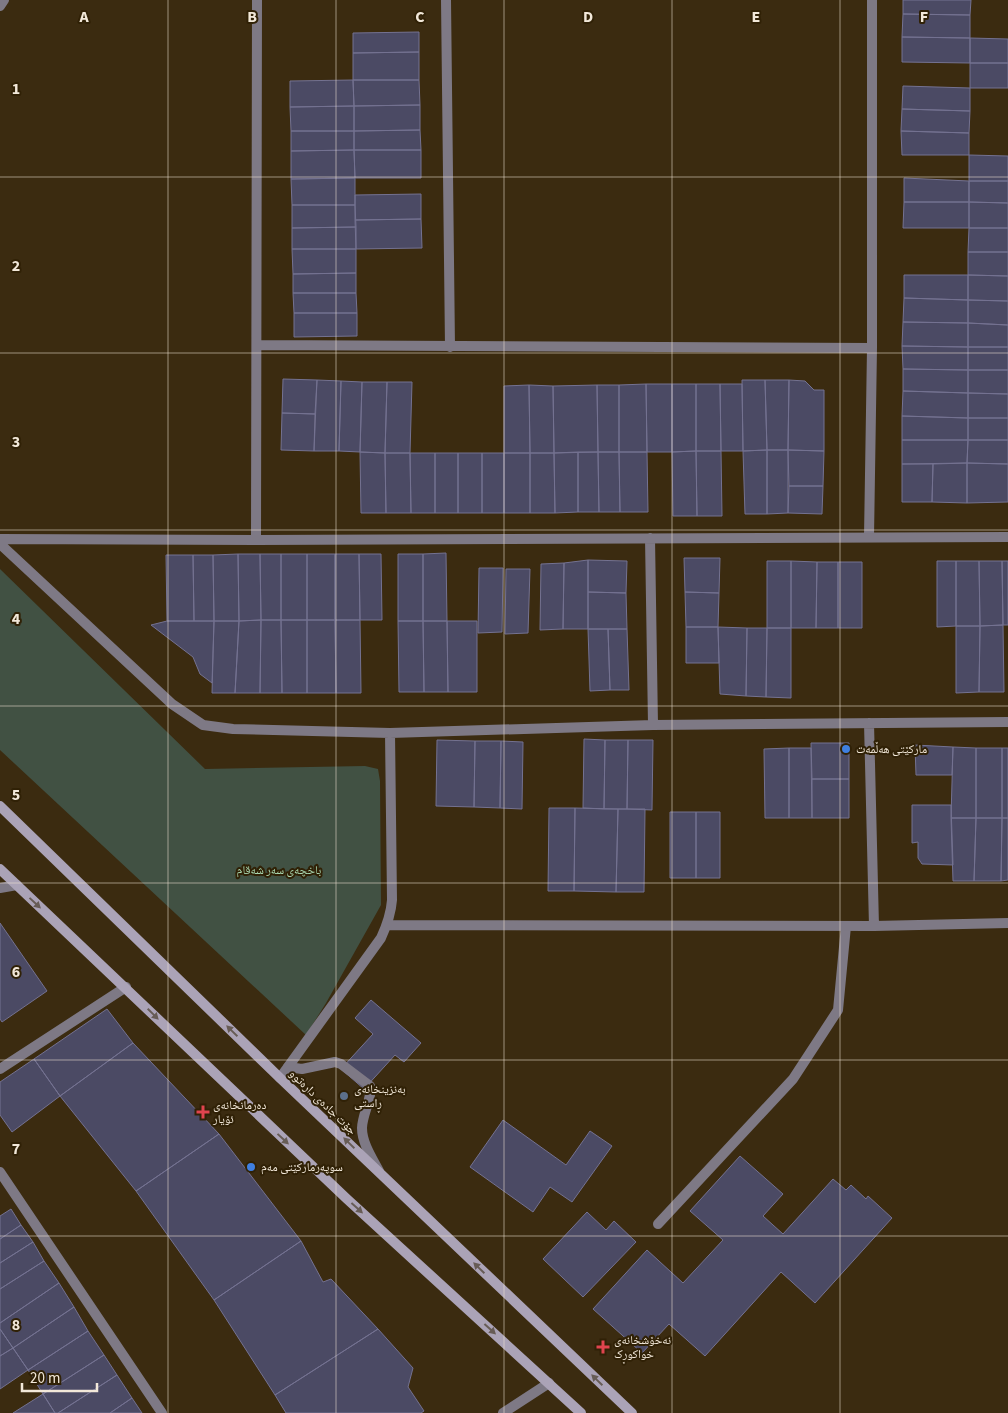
<svg xmlns="http://www.w3.org/2000/svg" width="1008" height="1413" font-family="'Source Sans 3','Noto Naskh Arabic',sans-serif">
<style>
.green{fill:#415143}
.building{fill:#4b4a64;stroke:#747291}
.lines{fill:none;stroke-linecap:round;stroke-linejoin:round}
.service{stroke:#7e7985;stroke-width:10}
.minor{stroke:#7e7985;stroke-width:10}
.secondary{stroke:#aba3b7;stroke-width:10}
.oneway{fill:#675c56}
.grid{fill:none;stroke:#f2e8d9;stroke-width:1;stroke-opacity:0.55}
.shop-dot{fill:#3f7fe0;stroke:#302106;stroke-width:2}
.service-dot{fill:#5c6f8a;stroke:#302106;stroke-width:2}
.health-dot{fill:#e0444e;stroke:#302106;stroke-width:2}
.labels{text-anchor:middle;stroke-width:4;stroke-linejoin:round;paint-order:stroke}
.poi-label{font-size:12px;fill:#f2e8d9;stroke:#302106;text-anchor:start}
.park-label{font-size:12px;fill:#aad8b1;stroke:#302106}
.street-label{font-size:12px;fill:#f2e8d9;stroke:#302106}
.grid-label{font-size:16px;text-anchor:middle;font-weight:bold;fill:#f2e8d9;stroke:#302106;stroke-width:4;stroke-linejoin:round;paint-order:stroke}
</style>
<rect width="100%" height="100%" fill="#3b2b10"/>
<!-- green -->
<path class="green" d="M0,569l205,200 160,-3 13,3 2,12 1,124 -55,98 -20,32 -306,-285z"/>
<!-- building -->
<path class="building" d="M903,0h68l-1,15 -67,-1z
M903,14l67,1v23l-68,-1z
M419,32v20l-66,1v-20z
M902,37l68,1v25l-68,-1z
M970,38l38,1v24h-38z
M419,52v28h-66v-27z
M970,63h38v25h-38z
M353,80l1,26 -64,1v-26z
M353,80h66l1,25 -66,1z
M903,86l67,2v23l-68,-2z
M420,105v25l-66,1v-25z
M354,106v25h-63l-1,-24z
M902,109l68,2 -1,22 -68,-2z
M420,130l1,20h-67v-19z
M291,131h63v19l-63,1z
M901,131l68,2v22h-67z
M354,150l1,28 -64,1v-28z
M354,150h67v28h-66z
M969,155l39,1v25h-39z
M355,178v27h-63l-1,-26z
M904,178l65,3v21h-65z
M969,181h39v22l-39,-1z
M421,194v25l-66,1v-25z
M904,202h65v26h-66z
M969,202l39,1v25h-39z
M292,205h63l1,22 -64,1z
M421,219l1,29 -66,1 -1,-29z
M356,227v22h-64v-21z
M969,228h39v24h-40z
M292,249h64v24l-63,1z
M968,252h40v24l-40,-1z
M356,273v20h-63v-19z
M904,275h64v25l-64,-2z
M968,275l40,1v25l-40,-1z
M293,293h63l1,20h-63z
M904,298l64,2v23l-65,-1z
M968,300l40,1v24l-40,-2z
M294,313h63v23l-63,1z
M903,322l65,1v24l-66,-1z
M968,323l40,2v22h-40z
M902,346l66,1v23l-65,-1z
M968,347h40v23h-40z
M903,369l65,1v23l-65,-2z
M968,370h40v24l-40,-1z
M283,379l34,1 -2,34 -33,-1z
M317,380l24,1 -2,70h-25z
M742,380h23l2,70 -24,1z
M765,380h24l-1,70h-21z
M789,380l16,1 9,9h10v61l-36,-1z
M341,381l21,1 -2,70 -21,-1z
M362,382h25l-2,71 -25,-1z
M387,382h25l-2,71h-25z
M646,384h26v68h-25z
M646,384l1,68h-28v-67z
M672,384h24v67l-24,1z
M696,384h24l1,67h-25z
M720,384h22l1,67h-22z
M529,385l24,1 1,67h-24z
M529,385l1,68h-26v-67z
M597,385h22v67h-21z
M597,385l1,67 -44,1 -1,-67z
M903,391l65,2v25l-66,-2z
M968,393l40,1v24h-40z
M282,413l33,1 -1,37 -33,-1z
M902,416l66,2v22h-66z
M968,418h40v22h-40z
M902,440h66l-1,23 -65,1z
M968,440h40v24l-41,-1z
M767,450h21v63l-21,1z
M767,450v64h-22l-2,-63z
M788,450l36,1 -1,35h-34z
M696,451h25l1,65h-25z
M696,451l1,65h-24l-1,-64z
M360,452l25,1 1,60h-25z
M578,452h20l1,60h-21z
M578,452v60l-23,1 -1,-60z
M598,452h21l1,60h-21z
M619,452h28l1,60h-28z
M385,453h25l1,60h-25z
M410,453h25v60h-24z
M435,453h23v60h-23z
M458,453h24v60h-24z
M482,453h22v60h-22z
M504,453h26v60h-26z
M530,453h24l1,60h-25z
M967,463v40l-35,-1 1,-38z
M967,463l41,1v38l-41,1z
M902,464h31l-1,38h-30z
M789,486h34l-1,28 -34,-1z
M446,553l1,68h-24v-67z
M238,554h22l1,66 -22,1z
M238,554l1,67h-25l-1,-66z
M260,554h21v66h-20z
M281,554h26v66h-26z
M307,554h28v66h-28z
M335,554h24l1,66h-25z
M359,554h22l1,66h-22z
M398,554h25v67h-25z
M166,555h27l1,66h-27z
M193,555h20l1,66h-20z
M684,558h36l-1,35 -34,-1z
M588,560v69h-25l1,-66z
M588,560l39,1 -1,32 -38,-1z
M767,561h24v67h-24z
M791,561l26,1 -1,66h-25z
M937,561h19v65l-19,1z
M956,561h23l1,65h-24z
M979,561h23l1,64 -23,1z
M1002,561h6v64h-5z
M817,562h21v66h-22z
M838,562h24v66h-24z
M564,563l-1,66 -23,1 1,-66z
M479,568h24l-1,64 -24,1z
M506,569h24l-2,64 -23,1z
M588,592l38,1 1,36h-39z
M685,592l34,1 -1,34h-32z
M261,620l-1,73h-25l4,-72z
M261,620h20l1,73h-22z
M281,620h26v73h-25z
M307,620h28l1,73h-29z
M335,620h25l1,73h-25z
M167,621h47l-2,62 -12,-9 -7,-17 -42,-32z
M214,621h25l-4,72h-23z
M398,621h25l1,71h-25z
M423,621h24l1,71h-24z
M447,621h30v71h-29z
M1003,625l1,67h-25l1,-66z
M956,626h24l-1,66 -23,1z
M686,627h32l1,36h-33z
M718,627l29,1 -1,68 -26,-2z
M747,628h20l-1,69 -20,-1z
M767,628h24v70l-25,-1z
M588,629h20l2,61 -20,1z
M608,629h19l2,61h-19z
M584,739l21,1 -1,69 -21,-1z
M437,740l38,1 -1,66 -38,-1z
M605,740h23l-1,69h-23z
M628,740h25l-1,70 -25,-1z
M475,741h26l-1,67 -26,-1z
M501,741l22,1 -1,67 -22,-1z
M811,743h38v36h-37z
M915,745l38,2 -1,28h-36z
M953,747l23,1v70h-25z
M789,748v70h-24l-1,-69z
M789,748h22l1,70h-23z
M976,748h26v70h-26z
M1002,748h6v70h-6z
M812,779h37v39h-37z
M912,805h39l2,60 -31,-1 -4,-6v-16l-6,1z
M549,808h26l-1,83h-26z
M575,808l43,1 -2,83 -42,-1z
M618,809h27l-1,83h-28z
M670,812h26v66h-26z
M696,812h24v66h-24z
M951,818h25l-2,63h-21z
M976,818h26l-1,63h-27z
M1002,818h6v62l-7,1z
M0,923l47,68 -45,31 -2,-3z
M371,1000l50,43 -17,19 -9,-7 -31,34 -23,-20 32,-35 -18,-16z
M107,1009l26,34 -73,53 -26,-37z
M133,1043l86,91 -83,57 -76,-95z
M34,1059l26,37 -48,36 -12,-17v-33z
M503,1120l63,45 24,-34 22,15 -40,56 -22,-15 -17,25 -63,-45z
M219,1134l82,107 -87,59 -78,-109z
M740,1156l43,38 -20,22 20,18 50,-55 13,11 5,-5 15,14 2,-3 24,22 -77,85 -34,-31 -76,84 -36,-32 -27,29 -49,-44 54,-59 36,33 40,-43 -33,-29z
M11,1209l10,16 -21,14v-23z
M587,1212l19,18 8,-9 22,21 -53,55 -40,-38z
M21,1225l12,17 -33,21v-24z
M301,1241l22,41 8,-3 47,50 -103,66 -61,-95z
M33,1242l11,19 -44,28v-26z
M44,1261l15,22 -59,40v-34z
M59,1283l15,24 -61,41 -13,-19v-6z
M74,1307l14,24 -60,39 -15,-22z
M0,1329l13,19 -13,8z
M378,1329l35,39 -5,19 16,24 -3,2h-135l-11,-18z
M88,1331l16,24 -61,39 -15,-24z
M13,1348l15,22 -28,19v-33z
M104,1355l13,20 -59,38h-3l-12,-19z
M117,1375l15,23 -22,15h-52z
M43,1394l12,19h-42z
M132,1398l10,15h-32z"/>
<g class="lines">
<!-- service -->
<path class="service" d="M288,1067l14,2 33,-7 6,2 29,22c3,10 -8,29 -8,42 0,15 10,30 17,43
M658,1224l135,-145 45,-69 8,-84"/>
<!-- minor -->
<path class="minor" d="M446,0l4,347
M0,6l4,-6
M257,345l615,3
M869,537l3,-189v-348
M650,538l3,187
M0,539l256,1 752,-3
M256,540l1,-540
M0,544l172,160 31,21 30,4 157,4 263,-8 355,-3
M869,723l5,203
M0,888l17,-3
M387,925l487,1 134,-3
M0,1069l126,-82
M280,1078l101,-140c6,-13 10,-24 11,-38l-2,-167
M0,1172l162,241
M503,1413l46,-30"/>
<!-- secondary -->
<path class="secondary" d="M0,806l280,272 352,335
M0,869l347,330 234,214"/>
</g>
<!-- one-way arrows -->
<defs><path id="oneway-solid" d="M-6-.8H1V-3.2L6.5 0L1 3.2V.8H-6Z" transform="scale(1.25)"/></defs>
<g class="oneway">
<use href="#oneway-solid" transform="translate(35 903) rotate(43)"/>
<use href="#oneway-solid" transform="translate(153 1014) rotate(45)"/>
<use href="#oneway-solid" transform="translate(232 1031) rotate(-136)"/>
<use href="#oneway-solid" transform="translate(283 1139) rotate(43)"/>
<use href="#oneway-solid" transform="translate(349 1143) rotate(-136)"/>
<use href="#oneway-solid" transform="translate(357 1208) rotate(42)"/>
<use href="#oneway-solid" transform="translate(479 1268) rotate(-136)"/>
<use href="#oneway-solid" transform="translate(490 1329) rotate(42)"/>
<use href="#oneway-solid" transform="translate(597 1380) rotate(-136)"/>
</g>
<!-- grid -->
<path class="grid" d="M168,0v1413M336,0v1413M504,0v1413M672,0v1413M840,0v1413M0,177h1008M0,353h1008M0,530h1008M0,706h1008M0,883h1008M0,1060h1008M0,1236h1008"/>
<!-- markers -->
<g class="shop-dot">
<circle cx="846" cy="749" r="5"/>
<circle cx="251" cy="1167" r="5"/>
</g>
<circle class="service-dot" cx="344" cy="1096" r="5"/>
<g class="health-dot">
<path d="M200.5 1104.5h5v5h5v5h-5v5h-5v-5h-5v-5h5z"/>
<path d="M600.5 1339.5h5v5h5v5h-5v5h-5v-5h-5v-5h5z"/>
</g>
<g class="labels">
<!-- poi labels -->
<g class="poi-label">
<text x="856" y="753">مارکێتی هەڵمەت</text>
<text x="354" y="1093">بەنزینخانەی<tspan x="354" dy="14">ڕاستی</tspan></text>
<text x="213" y="1109">دەرمانخانەی<tspan x="213" dy="14">ئۆیار</tspan></text>
<text x="261" y="1171">سوپەرمارکێتی مەم</text>
<text x="614" y="1344">نەخۆشخانەی<tspan x="614" dy="14">خواکوڕک</tspan></text>
</g>
<!-- park labels -->
<g class="park-label">
<text x="279" y="874">باخچەی سەر شەقام</text>
</g>
<!-- street labels -->
<g class="street-label">
<text transform="translate(323 1102) rotate(44)" y="4">جۆت جادەی دارەتوو</text>
</g>
</g>
<g class="grid-label">
<text x="84" y="22">A</text>
<text x="252" y="22">B</text>
<text x="420" y="22">C</text>
<text x="588" y="22">D</text>
<text x="756" y="22">E</text>
<text x="924" y="22">F</text>
<text x="16" y="94">1</text>
<text x="16" y="271">2</text>
<text x="16" y="447">3</text>
<text x="16" y="624">4</text>
<text x="16" y="800">5</text>
<text x="16" y="977">6</text>
<text x="16" y="1154">7</text>
<text x="16" y="1330">8</text>
</g>
<!-- scale -->
<path d="M22 1383v8h75v-8" fill="none" stroke="#f2e8d9" stroke-width="2.5"/>
<text x="30" y="1383" font-size="15" fill="#f2e8d9" stroke="#302106" stroke-width="4" paint-order="stroke">20 m</text>
</svg>
